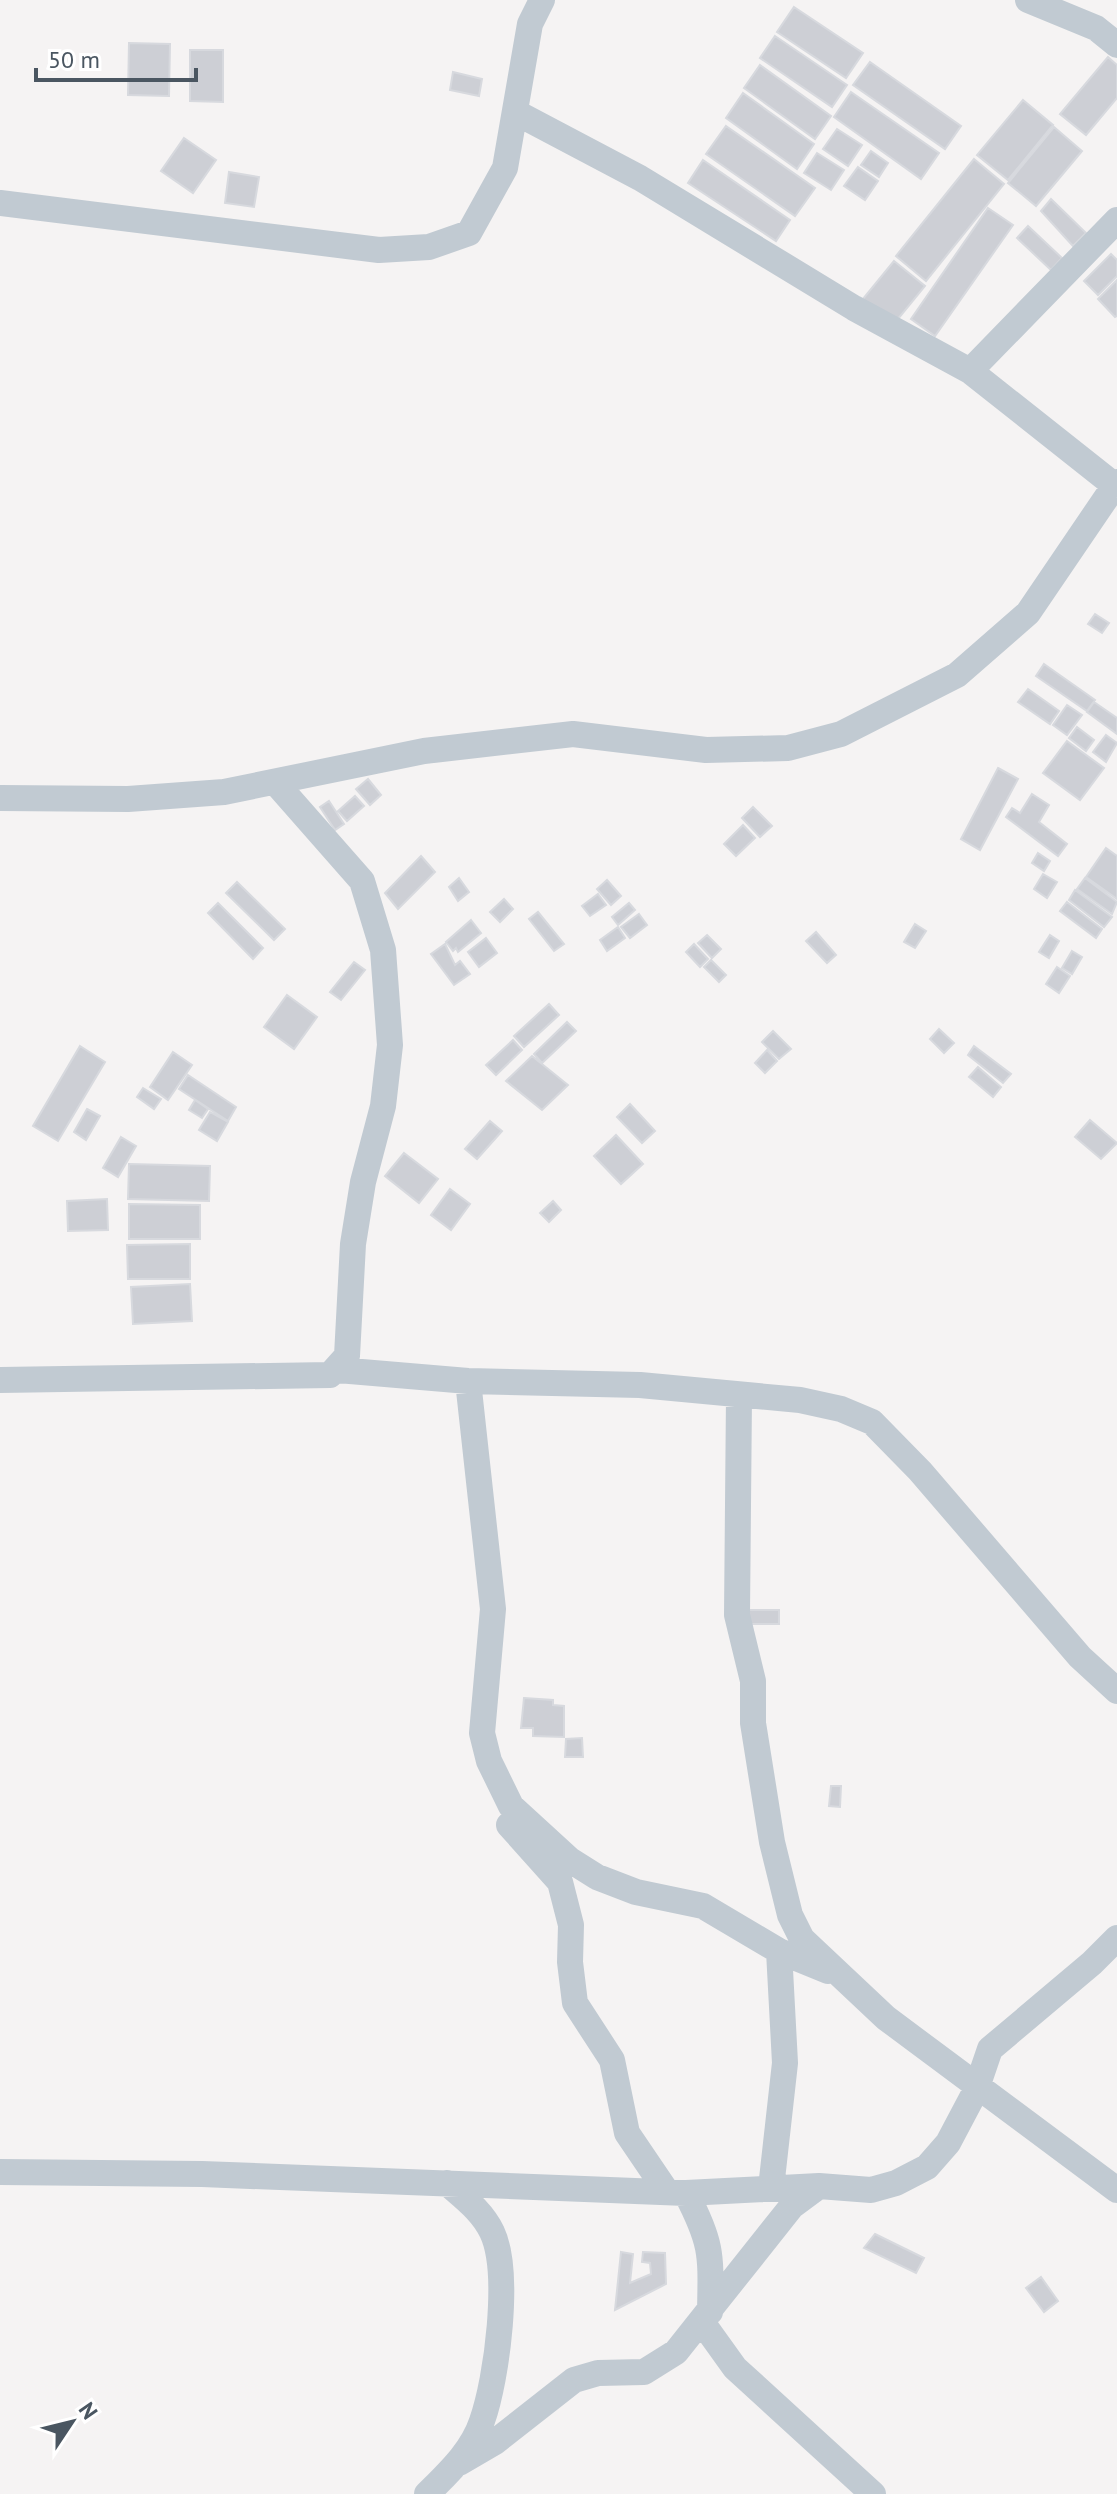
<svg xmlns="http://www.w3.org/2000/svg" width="1117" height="2494" font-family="'PT Sans',sans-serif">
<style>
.building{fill:#cdcfd5;stroke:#d7d9de;stroke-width:2}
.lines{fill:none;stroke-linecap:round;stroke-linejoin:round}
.minor{stroke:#c1cad2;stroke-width:26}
</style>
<rect width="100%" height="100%" fill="#f5f3f3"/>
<!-- building -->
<path class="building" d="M794,7l69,46 -17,25 -69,-46z
M775,36l72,49 -15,22 -72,-49z
M129,43l41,1 -1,52 -41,-1z
M190,50h33v52l-33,-1z
M1108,57l9,8v33l-31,37 -26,-21z
M870,62l91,64 -16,23 -92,-64z
M760,65l71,51 -16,23 -71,-51z
M453,72l29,7 -3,17 -29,-6z
M851,92l88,61 -18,26 -87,-62z
M743,93l71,51 -17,25 -71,-51z
M1023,100l30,25 -45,55 -31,-25z
M726,126l89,62 -20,28 -89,-62z
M1054,127l28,24 -46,55 -28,-23z
M837,129l25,16 -14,21 -25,-17z
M184,138l32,22 -23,33 -32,-22z
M871,151l17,12 -9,14 -18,-12z
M817,153l27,17 -13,20 -27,-17z
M974,159l30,25 -78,97 -30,-25z
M703,160l87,60 -14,21 -88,-58z
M858,167l20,14 -13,19 -21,-14z
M229,172l30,5 -5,30 -29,-4z
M1051,199l35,34 -13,13 -32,-35z
M988,208l25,17 -78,111 -24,-17z
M1028,226l34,32 -11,12 -34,-32z
M1111,254l6,6v16l-19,19 -14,-14z
M894,261l31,25 -32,39 -31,-25z
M1117,280v36l-2,1 -17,-18z
M1095,614l14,9 -7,10 -14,-9z
M1044,664l51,36 -8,11 -51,-35z
M1028,689l31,22 -9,13 -32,-22z
M1094,702l23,16v16l-30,-22z
M1067,705l15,10 -15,20 -14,-10z
M1077,727l17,13 -8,11 -17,-13z
M1106,735l11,8 -11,19 -13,-10z
M1067,741l37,27 -24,32 -37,-27z
M998,768l20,11 -38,71 -19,-11z
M368,779l13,16 -11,10 -14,-16z
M1032,794l17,11 -10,17 28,22 -9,12 -52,-39 6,-9 8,5z
M355,796l9,10 -17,15 -9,-10z
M329,801l15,23 -9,6 -15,-23z
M753,807l19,19 -12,11 -18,-19z
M743,825l12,13 -19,18 -12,-12z
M1106,848l11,8v43l-31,-22z
M1038,853l12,8 -6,10 -12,-8z
M421,856l14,16 -37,37 -13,-16z
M1043,874l14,8 -10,16 -13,-9z
M459,878l10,14 -11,9 -9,-14z
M1085,878l32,24 -5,12 -35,-25z
M607,880l14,16 -10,9 -14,-16z
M237,882l48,47 -11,11 -48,-47z
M1075,890l37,27 -8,10 -35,-27z
M598,894l8,11 -16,11 -8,-10z
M504,899l9,10 -13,13 -10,-10z
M1067,902l35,27 -6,9 -36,-27z
M218,903l45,45 -10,11 -45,-46z
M629,903l6,7 -17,15 -6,-8z
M538,912l26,32 -10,7 -25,-32z
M639,914l8,11 -17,13 -9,-11z
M471,920l10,13 -23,19 -2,-4 -3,3 -7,-9z
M915,924l11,7 -11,17 -11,-6z
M618,927l7,11 -18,13 -7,-11z
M816,932l20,23 -9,8 -21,-22z
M707,935l14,14 -9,9 -14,-15z
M1050,935l9,6 -10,17 -10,-6z
M486,938l11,15 -18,14 -11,-15z
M445,944l10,21 5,-4 10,13 -16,11 -23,-31z
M694,944l14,15 -8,8 -14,-15z
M1072,951l10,6 -10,17 -10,-6z
M711,960l15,15 -7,7 -15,-15z
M354,962l11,8 -24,30 -11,-8z
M1057,967l13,9 -11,17 -13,-9z
M287,995l30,22 -23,32 -30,-22z
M549,1004l10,11 -35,32 -10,-11z
M567,1022l9,9 -34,32 -8,-9z
M939,1029l15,14 -10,10 -14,-14z
M773,1031l18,18 -12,10 -17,-17z
M513,1040l9,10 -26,25 -10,-10z
M80,1046l25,16 -47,79 -25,-15z
M974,1046l37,28 -8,9 -35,-28z
M767,1050l10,11 -12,12 -10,-10z
M173,1052l19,13 -24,35 -18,-13z
M532,1056l36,29 -26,25 -36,-29z
M978,1067l23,20 -8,10 -24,-20z
M188,1075l48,32 -8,14 -49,-32z
M143,1088l18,11 -7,10 -17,-12z
M195,1100l13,9 -6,9 -13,-8z
M630,1104l25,27 -13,12 -25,-26z
M87,1109l13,7 -14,24 -12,-8z
M210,1112l18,10 -11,19 -18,-11z
M1090,1120l27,23 -16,16 -26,-22z
M490,1121l12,10 -25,28 -12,-10z
M616,1135l27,29 -22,20 -27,-28z
M121,1137l15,9 -18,31 -15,-9z
M404,1153l34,26 -19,24 -34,-27z
M129,1164l81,2 -1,35 -81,-2z
M450,1189l20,15 -19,26 -20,-15z
M107,1199l1,31 -40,1 -1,-30z
M553,1201l8,9 -12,12 -9,-9z
M129,1204l71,1v34h-71z
M190,1244v35h-62l-1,-34z
M190,1284l2,37 -59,3 -2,-37z
M743,1610h36v14h-36z
M524,1698l29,2v5l11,1v31l-31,-1v-8h-12z
M582,1738l1,19h-18l1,-18z
M831,1786h10l-1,21 -11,-1z
M875,2234l49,24 -8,15 -52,-25z
M621,2252l12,2 -3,29 21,-9 -1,-11 -8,-1 1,-10 22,1 1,31 -51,26z
M1041,2277l17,24 -14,11 -18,-24z"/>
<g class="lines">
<!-- minor -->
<path class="minor" d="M1028,0l68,28 21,17
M515,112l125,66 214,130 116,63 144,114
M0,203l379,47 50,-3 40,-14 36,-65 25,-144 12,-24
M970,371l147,-151
M0,798l128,1 96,-7 200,-41 149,-17 133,16 82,-2 53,-14 116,-59 71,-62 89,-131
M338,1370l130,11 172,4 160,15 41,9 31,13 48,49 160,186 37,34
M0,1380l330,-5 17,-19 6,-112 10,-62 20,-76 7,-61 -7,-95 -21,-69 -87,-99
M468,1381l25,228 -11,124 7,28 22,45 59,54 27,17 39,15 67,14 76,45 49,20
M739,1396l-2,219 16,66v42l19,119 18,73 12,24 84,79 231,172
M509,1825l51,57 11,43 -1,37 5,41 37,57 15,73 40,59
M0,2172l202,2 484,19 133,-7 52,4 25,-7 31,-16 21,-24 28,-53 14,-41 102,-86 25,-25
M771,2188l14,-125 -6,-112
M686,2193c27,52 25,62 24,119
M702,2322l33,46 138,126
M459,2463l36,-21 79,-62 24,-7 46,-1 32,-20 116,-146 27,-20
M427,2494c22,-22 45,-43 55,-73 15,-42 29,-149 10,-189 -10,-21 -28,-34 -45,-49"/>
</g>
<!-- north arrow -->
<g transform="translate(72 2422) rotate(55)" stroke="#ffffff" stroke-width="6" paint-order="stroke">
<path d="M0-6L14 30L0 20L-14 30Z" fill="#4a5661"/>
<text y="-12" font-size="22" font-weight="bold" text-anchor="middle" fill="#4a5661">N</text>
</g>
<!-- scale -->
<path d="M36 68v12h160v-12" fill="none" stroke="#4a5661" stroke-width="4"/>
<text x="48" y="68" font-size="24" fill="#4a5661" stroke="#ffffff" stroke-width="6" paint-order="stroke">50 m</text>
</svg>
